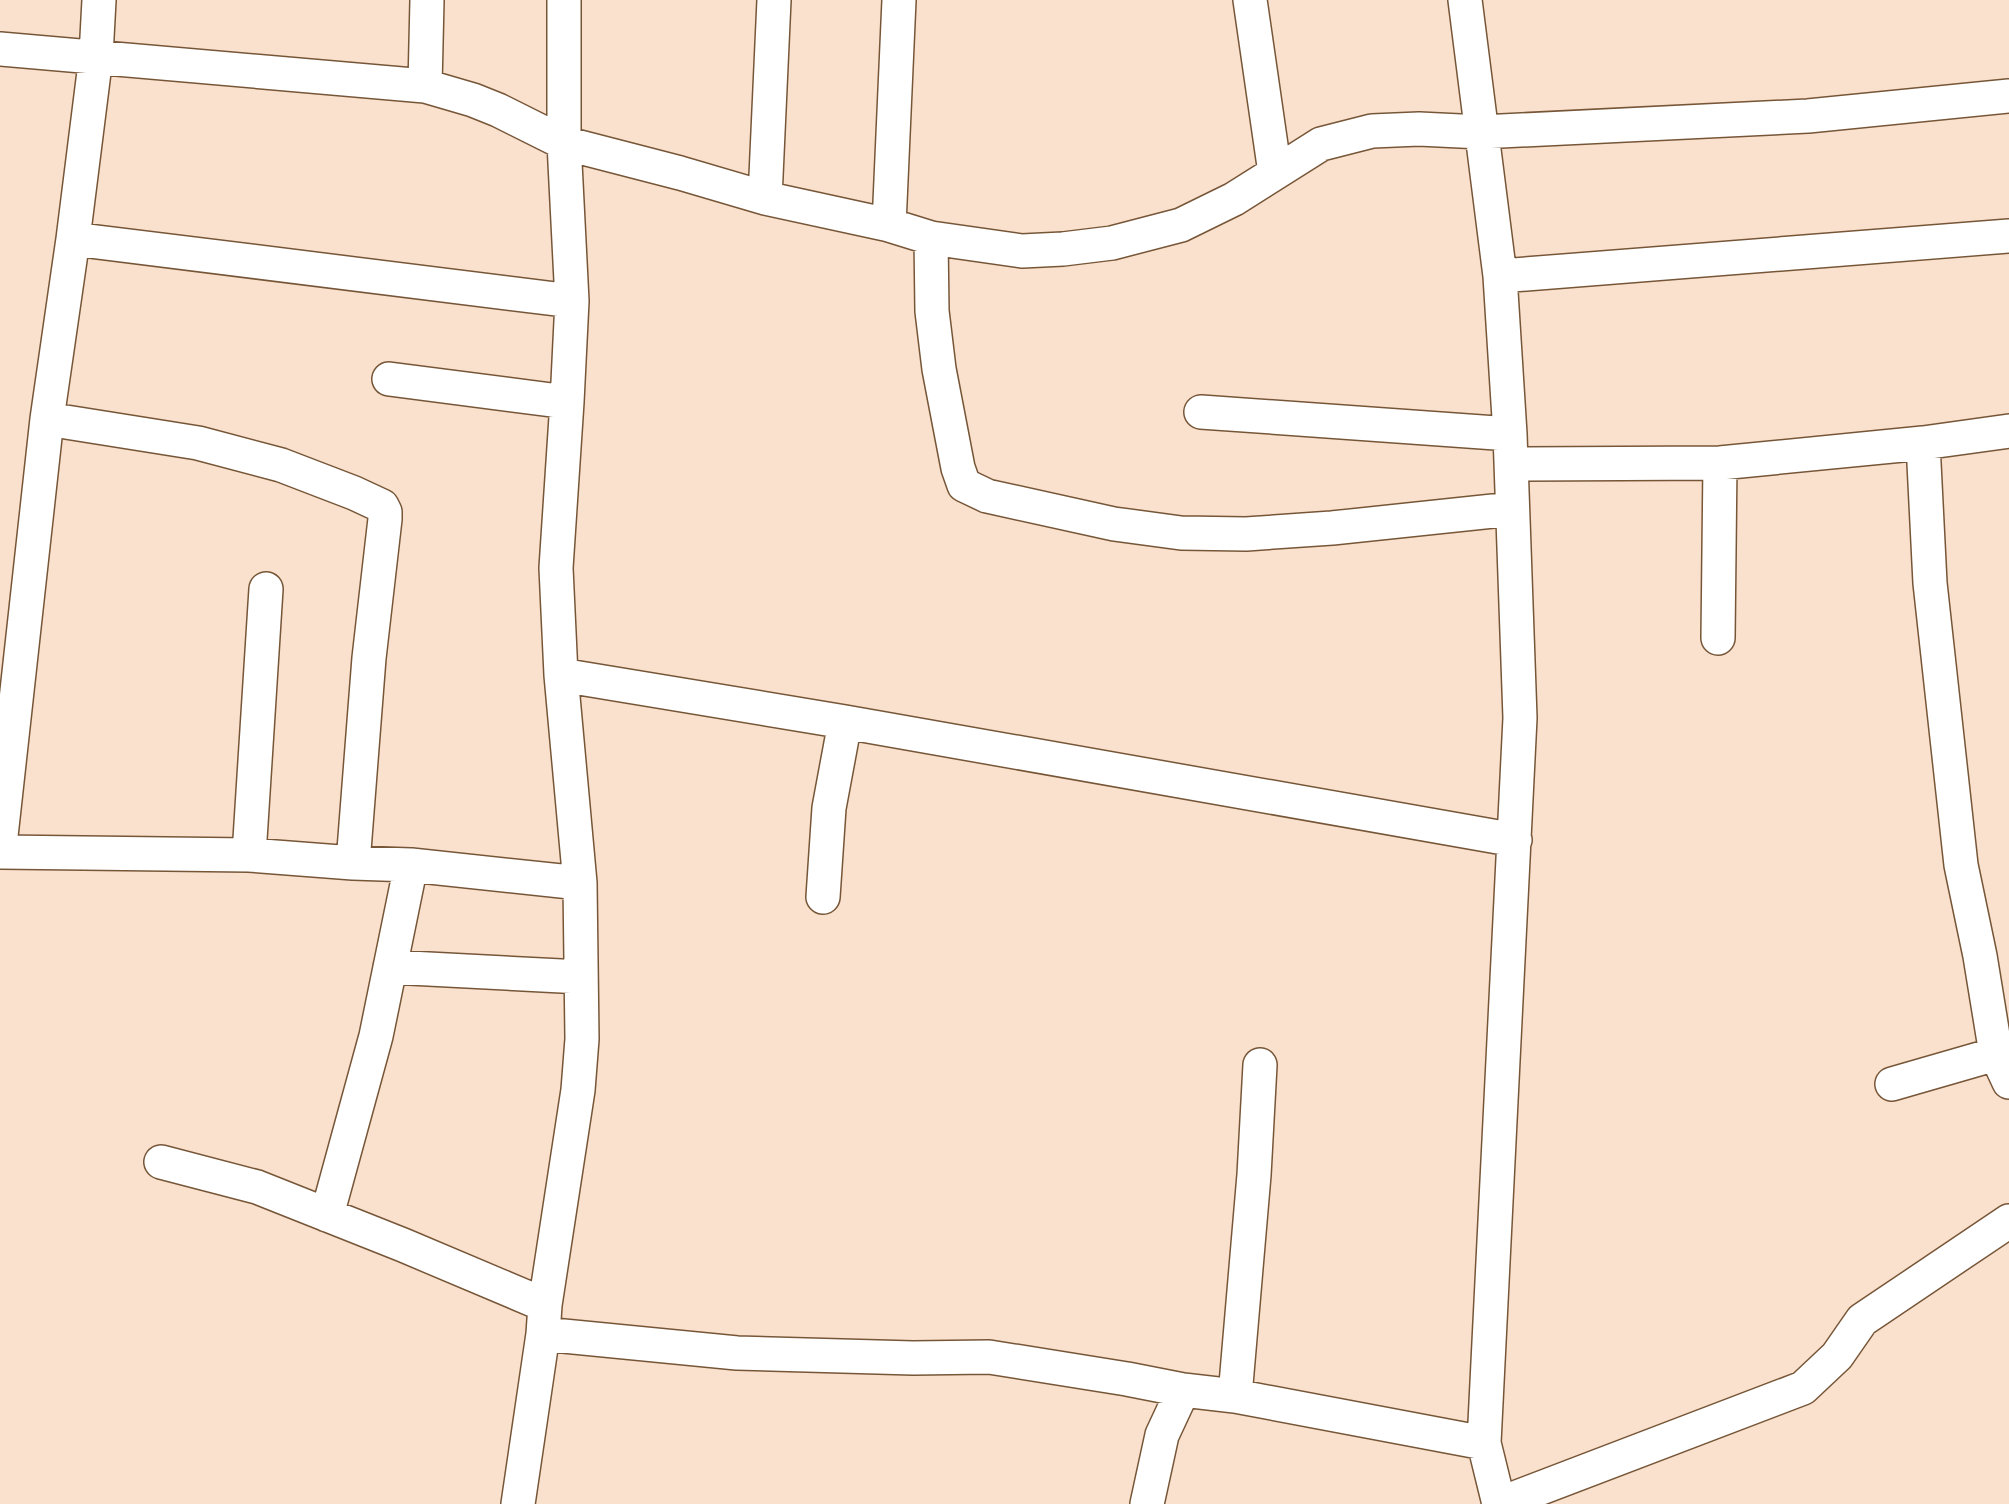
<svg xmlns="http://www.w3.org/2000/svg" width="2009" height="1504" font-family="'Space Grotesk',sans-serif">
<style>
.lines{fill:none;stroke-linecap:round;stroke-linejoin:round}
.minor-casing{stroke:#775638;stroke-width:36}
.minor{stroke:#fff;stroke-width:33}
</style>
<rect width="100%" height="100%" fill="#f9e1cd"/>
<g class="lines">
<defs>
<path id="minor" d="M1250,0l25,173
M1465,0l35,276 10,158 10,284 -36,725 15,61
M0,49l425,37 48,14 25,10 66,33 116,30 85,25 124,27 42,13 91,13 41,-2 49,-6 69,-18 53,-26 87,-55 51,-13 47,-2 62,3 327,-16 201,-20
M425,86l2,-86
M765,198l9,-198
M889,225l10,-225
M931,238l1,73 7,58 19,99 6,17 23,11 127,28 67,9 65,1 86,-6 180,-19
M73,239l499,62
M1500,276l509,-40
M389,379l178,23
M1201,412l309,22
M47,419l151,24 83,22 73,28 28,13 3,6v7l-16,139 -16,205
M1923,443l7,140 31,282 19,91 16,98 13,28
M1511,464l209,-1 203,-20 86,-12
M1718,638l2,-175
M561,675l284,47 670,118
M0,845l47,-426 26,-180 23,-183 3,-56
M0,852l249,3 104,8 58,2 169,18
M249,855l17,-266
M823,897l6,-89 16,-86
M390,967l191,10
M1892,1084l104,-30
M161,1162l96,25 146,58 142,60
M327,1215l49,-179 35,-171
M543,1334l194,19 176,5 76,-1 138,22 56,11 52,6 249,47
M1235,1396l19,-221 6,-110
M518,1504l25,-170 2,-29 33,-215 4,-51 -2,-156 -19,-208 -5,-107 11,-166 5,-101 -8,-158v-143
M1147,1504l15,-69 21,-45
M1499,1504l304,-116 34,-32 25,-36 147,-99"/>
</defs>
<!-- minor casing -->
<use href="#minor" class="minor-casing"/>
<!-- minor -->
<use href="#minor" class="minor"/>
</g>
</svg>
